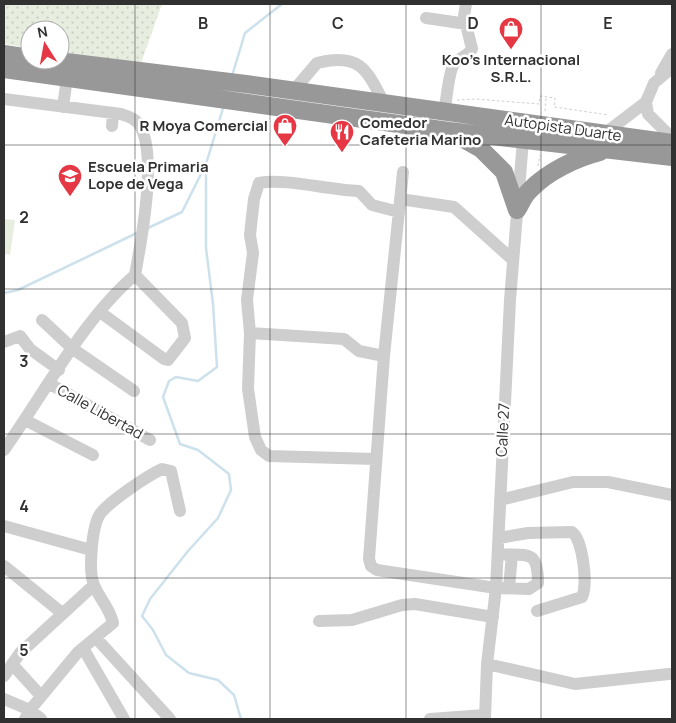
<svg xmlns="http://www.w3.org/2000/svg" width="676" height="723" font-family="Manrope,sans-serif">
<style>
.grass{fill:url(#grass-dots)}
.pitch{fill:#e7eee0}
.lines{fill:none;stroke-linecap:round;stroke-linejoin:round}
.stream{stroke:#cde1ed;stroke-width:2.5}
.path{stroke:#cecece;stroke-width:1;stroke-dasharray:2.5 2.5;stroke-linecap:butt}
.minor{stroke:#cecece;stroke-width:12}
.highway{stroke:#989898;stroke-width:18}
.grid{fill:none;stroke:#313131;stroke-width:1;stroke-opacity:0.55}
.labels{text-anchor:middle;stroke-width:5;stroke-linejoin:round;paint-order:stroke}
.poi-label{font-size:15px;font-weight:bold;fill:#313131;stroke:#fff;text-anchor:start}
.street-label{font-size:15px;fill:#313131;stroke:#fff}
.grid-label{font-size:16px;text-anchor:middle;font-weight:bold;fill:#313131;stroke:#fff;stroke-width:5;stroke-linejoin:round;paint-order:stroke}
</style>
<defs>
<pattern id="grass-dots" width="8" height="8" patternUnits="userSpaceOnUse" patternTransform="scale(1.25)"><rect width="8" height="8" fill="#e7eee0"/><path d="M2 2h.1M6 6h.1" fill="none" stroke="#c7cdc1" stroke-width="1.8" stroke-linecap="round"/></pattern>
</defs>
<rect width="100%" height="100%" fill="#fff"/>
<!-- grass -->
<path class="grass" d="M4,4h158l-21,59 -81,-11v-22h-30v18l-26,-4z"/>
<!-- pitch -->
<path class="pitch" d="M4,219l11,1 -5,35 -6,-1z"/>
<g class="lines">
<!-- stream -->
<path class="stream" d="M232,76l13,-43 37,-29
M206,164v84l7,56 4,63 -19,14 -22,-4 -7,4 -6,16 17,47 18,6 31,24 2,16 -13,28 -30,33 -38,48 -8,17 11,14 13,25 23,18 29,7 16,15 7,24
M148,228l34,-16 24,-48 18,-59
M4,293l14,-3 121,-58"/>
<!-- path -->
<path class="path" d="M457,100l18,-1 64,5 1,-8 15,2 -1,9 55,8
M545,111l1,-13
M431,142l8,2
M538,166l2,-11"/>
<!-- minor -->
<path class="minor" d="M426,18l41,6
M661,73l11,-19
M294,90l23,-27c43,-11 50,7 67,40
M4,99l117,15c6,2 12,3 17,9 21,27 3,119 -3,152 -51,43 -92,120 -131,175
M646,102l2,12 24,24
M63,107l4,-29
M444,112c3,-12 4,-39 10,-48 5,-7 12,-6 18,-15l-8,-33 2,-12
M112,126l1,-13
M604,134l42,-32 8,-19 18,-15
M403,172l-19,184 -15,203 2,7 6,4 119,18 33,1 9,-6c0,-35 -11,-27 -40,-29
M400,199l54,8 59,53
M100,312l64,47 4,1 17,-22 -3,-15 -47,-48
M42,320l31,29 61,42
M250,333l94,6 15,12 25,5
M4,342l16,-6 10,13 29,21
M50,384l100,56
M25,420l68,35
M376,459l-107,-3 -8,-6 -6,-13 -7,-48 2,-56 -3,-33 6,-47 -3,-18 4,-36 5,-16c27,-5 69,7 100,8l13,14 27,7
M500,500l73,-18h35l64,13
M4,526l87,24
M499,538l29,-5 44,-1c11,8 16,53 10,65l-45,14
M4,566l58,47
M509,588l3,-33
M319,621l33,-1 50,-15 13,-1 78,13
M96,638l74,81
M83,648l41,71
M12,664l29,32
M487,664l88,20 94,-10
M4,676l16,-23 74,-68
M4,699l26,11 11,9
M25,719l5,-9 48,-58 35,-29c-3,-15 -14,-25 -19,-38 -6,-14 -2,-59 6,-71 10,-13 47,-38 62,-45l9,2 9,40
M430,719l55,-4
M485,719l2,-55 9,-76 14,-288 13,-160"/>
<!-- highway -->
<path class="highway" d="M4,54l26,4
M50,60l196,24 426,59
M4,69l445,62 223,26
M456,135l25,14 23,23 13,38
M517,210c4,-6 7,-15 13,-20 17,-18 46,-32 70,-38"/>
</g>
<!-- grid -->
<path class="grid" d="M135,4v715M270,4v715M406,4v715M541,4v715M4,145h668M4,289h668M4,434h668M4,578h668"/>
<!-- icons -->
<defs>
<symbol id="shop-pin" viewBox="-11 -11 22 30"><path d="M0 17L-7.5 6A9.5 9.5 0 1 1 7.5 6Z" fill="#e53744" stroke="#fff"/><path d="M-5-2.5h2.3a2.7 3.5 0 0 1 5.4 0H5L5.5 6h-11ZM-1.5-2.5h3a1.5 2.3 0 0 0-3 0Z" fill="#fff"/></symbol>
<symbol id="restaurant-pin" viewBox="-11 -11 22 30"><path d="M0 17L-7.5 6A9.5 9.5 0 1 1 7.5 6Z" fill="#e53744" stroke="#fff"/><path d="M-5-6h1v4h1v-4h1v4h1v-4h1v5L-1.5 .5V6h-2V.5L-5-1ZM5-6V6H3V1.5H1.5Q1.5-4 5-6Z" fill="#fff"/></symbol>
<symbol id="school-pin" viewBox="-11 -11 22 30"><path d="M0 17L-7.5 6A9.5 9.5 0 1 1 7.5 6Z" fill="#e53744" stroke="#fff"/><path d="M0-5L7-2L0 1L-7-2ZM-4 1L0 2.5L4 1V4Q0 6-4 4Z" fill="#fff"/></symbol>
</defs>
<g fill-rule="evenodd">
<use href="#shop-pin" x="497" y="15" width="28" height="38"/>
<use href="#shop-pin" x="271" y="112" width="28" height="38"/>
<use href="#restaurant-pin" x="328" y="118" width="28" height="38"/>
<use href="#school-pin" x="56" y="162" width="28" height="38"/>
</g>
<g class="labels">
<!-- poi labels -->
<g class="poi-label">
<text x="511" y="65" text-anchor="middle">Koo's Internacional<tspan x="511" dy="17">S.R.L.</tspan></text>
<text x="360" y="128">Comedor<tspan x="360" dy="17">Cafeteria Marino</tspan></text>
<text x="268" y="131" text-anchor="end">R Moya Comercial</text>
<text x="88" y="172">Escuela Primaria<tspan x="88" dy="17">Lope de Vega</tspan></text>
</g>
<!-- street labels -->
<g class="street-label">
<text transform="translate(563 128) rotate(8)" y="5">Autopista Duarte</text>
<text transform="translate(100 412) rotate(29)" y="5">Calle Libertad</text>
<text transform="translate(503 430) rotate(-87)" y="5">Calle 27</text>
</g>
</g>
<g class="grid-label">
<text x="203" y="29">B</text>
<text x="338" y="29">C</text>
<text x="473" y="29">D</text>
<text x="608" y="29">E</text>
<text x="24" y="223">2</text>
<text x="24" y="367">3</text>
<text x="24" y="512">4</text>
<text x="24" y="656">5</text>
</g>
<!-- border -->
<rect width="676" height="723" fill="none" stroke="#313131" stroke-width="10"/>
<!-- north arrow -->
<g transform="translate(45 45) rotate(349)"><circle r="24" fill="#ffffff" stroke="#adadad"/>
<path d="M0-4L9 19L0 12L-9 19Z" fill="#e53744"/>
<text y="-8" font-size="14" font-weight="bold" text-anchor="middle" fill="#313131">N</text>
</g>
</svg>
